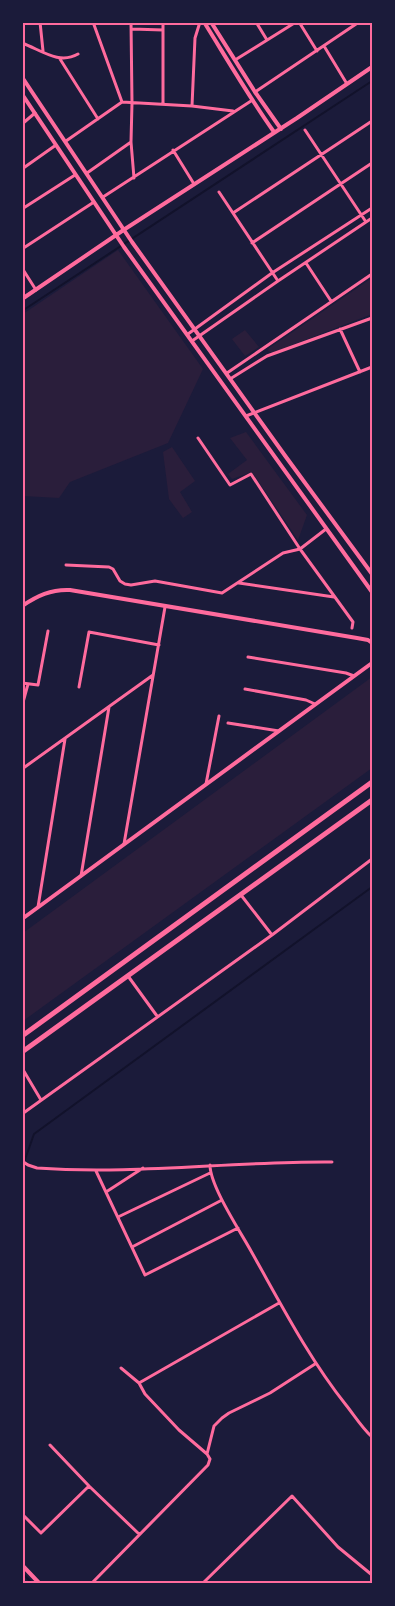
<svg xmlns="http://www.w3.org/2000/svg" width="395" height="1606" font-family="'Open Sans',sans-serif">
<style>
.green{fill:#2a1e3b}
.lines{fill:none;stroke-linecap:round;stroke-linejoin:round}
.stream{stroke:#12122b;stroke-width:2}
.minor{stroke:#ff6b9d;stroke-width:3}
.tertiary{stroke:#ff6b9d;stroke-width:4}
.primary{stroke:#ff6b9d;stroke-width:5}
.neatline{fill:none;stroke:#ff6b9d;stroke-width:2}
</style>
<rect width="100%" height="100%" fill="#1b1b3a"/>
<!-- green -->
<path class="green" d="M118,250l85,119 -35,74 -98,39 -11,16 -36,-2v-182z
M372,278v36l-100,39 -4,-2 1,-3z
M245,330l14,17 -14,9 -13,-17z
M246,432l61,83 -9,25 -46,-68 -20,7 -4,-5 19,-14 -17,-22z
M172,447l23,34 -15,11 12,20 -9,6 -14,-19 -6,-47z
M372,677v91l-349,253v-88z"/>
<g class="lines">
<!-- stream -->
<path class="stream" d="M22,311l350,-230
M22,1168l12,-34 338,-247
M22,1573l11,11"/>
<!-- minor -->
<path class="minor" d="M40,22l3,29
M93,22l29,80
M131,22l1,81 -1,39 3,36
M256,22l11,18
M299,22l18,29
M132,29l31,1
M22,43c19,7 37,22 56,11
M324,46l23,38
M60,59l38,60
M235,60l61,-38
M255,92l104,-70
M122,102l70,4 41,5
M163,104v-82
M192,106l3,-68 5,-16
M22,124l13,-11
M305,130l61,92
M66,141l56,-39
M173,150l21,34
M22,169l34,-24
M87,173l44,-31
M219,192l59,89
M103,197l148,-96
M22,209l53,-34
M233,213l139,-92
M252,243l120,-80
M22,249l72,-47
M306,263l25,38
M22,268l14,22
M340,329l20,43
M188,334l84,-61 100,-65
M192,341l86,-60 94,-63
M227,373l145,-99
M230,379l37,-23 105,-38
M246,416l126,-49
M198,438l32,47 21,-11 49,75 53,73 -1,6
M66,565l43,2 4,2 7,12 5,3 6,1 24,-4 67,12 61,-40 17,-4 26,-20
M239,583l95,14
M248,657l98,16 8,3
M22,683l16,2 10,-54
M79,687l10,-55 70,13
M245,689l61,11 9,4
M22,706l6,-22
M228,723l51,8
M22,769l131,-94
M206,784l13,-68
M124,844l41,-237
M81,876l28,-169
M241,895l31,40
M38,907l27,-168
M128,976l29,40
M22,1068l19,32
M22,1114l250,-179 100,-76
M22,1161l6,4 9,3c98,7 196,-7 295,-6
M210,1165c0,21 30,66 41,86 30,53 57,106 95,154 8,10 16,23 26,32
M96,1171l49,104 93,-47
M106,1192l37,-24
M118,1217l92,-44
M132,1247l90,-47
M139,1383l140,-80
M50,1445l39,41 50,48
M207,1454l7,-28 8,-8 7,-5 41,-20 45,-29
M22,1514l19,19 48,-47
M91,1584l117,-119 2,-6 -3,-5 -28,-24 -34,-36 -6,-11 -18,-15
M202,1584l90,-88 46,51 34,28
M372,1584v-1"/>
<!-- tertiary -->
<path class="tertiary" d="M204,22c23,37 45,75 70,110
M211,22l44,70 26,37
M22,77l110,165 154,215 86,117
M22,94l102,153 248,345
M22,299l103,-70 172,-111 75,-51
M22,606c15,-10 29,-17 48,-16l287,48 11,2 4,3
M22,919l350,-256
M22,1565l18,19"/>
<!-- primary -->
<path class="primary" d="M22,1036l350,-254
M22,1052l350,-252"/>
</g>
<!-- border -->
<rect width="395" height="1606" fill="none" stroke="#1b1b3a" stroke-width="48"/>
<rect x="24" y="24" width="347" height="1558" class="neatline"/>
</svg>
